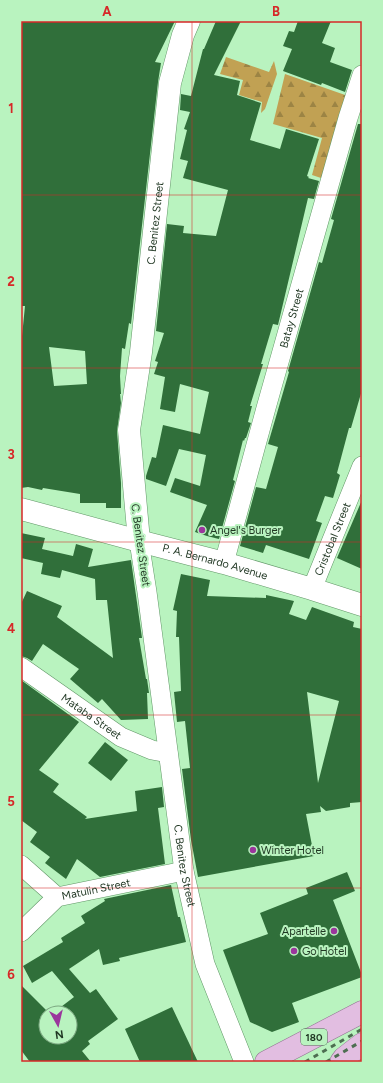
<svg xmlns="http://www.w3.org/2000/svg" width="383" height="1083" font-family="Figtree,sans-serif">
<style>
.forest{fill:url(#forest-firs)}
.building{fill:#306f3a;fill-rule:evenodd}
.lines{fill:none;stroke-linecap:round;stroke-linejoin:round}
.minor-casing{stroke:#619767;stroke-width:20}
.tertiary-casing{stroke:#619767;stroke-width:23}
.primary-casing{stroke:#917291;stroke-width:23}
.minor{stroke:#fff;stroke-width:19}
.tertiary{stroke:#fff;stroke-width:22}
.primary{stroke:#e2bee1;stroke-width:22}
.rail{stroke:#4d6e51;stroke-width:3;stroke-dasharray:5 5;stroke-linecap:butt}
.grid{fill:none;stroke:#d62828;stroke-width:1;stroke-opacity:0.55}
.poi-dot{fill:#9a369c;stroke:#b9f3bf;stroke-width:1.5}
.labels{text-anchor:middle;stroke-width:4;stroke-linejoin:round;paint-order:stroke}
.shield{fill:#b9f3bf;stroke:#4d6f51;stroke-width:1}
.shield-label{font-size:10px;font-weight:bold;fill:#1f3622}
.street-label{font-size:11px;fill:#1f3622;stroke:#b9f3bf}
.poi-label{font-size:11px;fill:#1f3622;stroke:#b9f3bf;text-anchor:start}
.neatline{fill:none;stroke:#d62828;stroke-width:1.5}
.grid-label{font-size:13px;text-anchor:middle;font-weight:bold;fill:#d62828}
</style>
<defs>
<pattern id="forest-firs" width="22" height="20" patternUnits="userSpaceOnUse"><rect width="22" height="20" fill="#c1a153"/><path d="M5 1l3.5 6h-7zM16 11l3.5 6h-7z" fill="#9c8444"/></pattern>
</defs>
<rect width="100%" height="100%" fill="#b9f3bf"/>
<!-- forest -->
<path class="forest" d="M226,57l43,15 5,-11 3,13 -12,35 -4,4 1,-11 -23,-7 4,-15 -23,-6z
M285,74l63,22 -24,83 -12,-4 10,-37 -49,-14z"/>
<!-- building -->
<path class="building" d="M21,21h154l-20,41 6,1 -3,19 -27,242 -2,-1 -4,26 -3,-1 -2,28 1,18h-1l1,9 -4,28 4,52v25h-15v-5h-26v-9l-37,-6 -1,2 -14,-3 -7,1v-142l4,-40h-4zM49,347l36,4 2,33 -33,2z
M216,21h25l-27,54 26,6 -3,14 24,8 -11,37 30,9 6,-20 33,10 -12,37 2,1 -1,1 11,3 -5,18 -6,-1 -30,127 -5,-1 -12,40h2l-13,42h2l-4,16 3,1 -5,15h-1l-1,3 -1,-1 -10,40 2,1 -16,58 -12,-3 -12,-4 12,-27 -37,-13 5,-14 25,8 6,-31 -27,-6 -13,37 -20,-7v-3l6,-19 4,1 7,-33 37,9 9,-42 -29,-8 -5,28 -15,-3 5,-32 -11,-3 4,-12 -3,-1 9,-28 -8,-2 11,-107 17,2 -1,7 33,3 12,-46 -45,-12 5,-17 -8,-2 7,-29 -3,-1 6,-17 -10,-2 1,-16 10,2 12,-47h1z
M298,21h33l-9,22 13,5 -5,14 22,8 -7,22 -23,-9 -1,2 -38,-14 9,-22 -9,-3 6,-15 5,1z
M358,124h4v266l-11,38h-2l-12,45 3,2 -7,23 -8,-2 -9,25 6,2 -13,36 -43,-14 -3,8 -23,-7 16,-59 10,2 12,-42 -10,-3 21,-72 -1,-1 31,-109 3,1 12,-43 -3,-1z
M362,500v69l-25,-11z
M21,533l24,5 -3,11 31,7 3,-12 17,5 -5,18 43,-7 11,78h-3l7,41h1l2,14h-2l1,26 -27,1 -19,-21 -4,4 -28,-24 9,-10 -36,-25 -11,17 -5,-3 -6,-2v-52l6,-13 35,15 -5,11 56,41 -6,-58h-11l-1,-21 -33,-9 -2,8 -19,-4 2,-11 -22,-5z
M181,574l29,6 -3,16 59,2v-3l28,6 -5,13 17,6 6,-13 42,15 -1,5 9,2v173l-12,1v4l-24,4 -6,-5 1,6 -15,2 8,42 -116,21 -7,-37 -9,-71 8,-1 -5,-47 -8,1 -3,-30 7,-1 -2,-54h-3l1,-26 -4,-1zM307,692l32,9 -21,82z
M21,680l58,42 -40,48 20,14 -6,8 34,25 -2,2 52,-8 -2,-20 27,-4 2,20 -6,1 7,56 -65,13 -23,-18 -11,20 -21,-16 5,-6 -20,-15 7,-10 -16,-12z
M105,742l23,18 -17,21 -23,-18z
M347,872l8,19 -22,9 29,75v2l-70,26 7,19 -27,10 -22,-10 -27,-72 45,-16 -8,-21 48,-19 -2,-6z
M171,885l7,32h2l6,25 -67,16 1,3 -17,4 -4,-16 -30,20 21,24 6,-4 22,30 -30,22 2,3 -8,7 9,11h-61l-9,-12v-65l28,28h-3v24h24v-24h-17l21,-16 -22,-26 -20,12 -9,-17 40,-24 -2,-4 24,-15 -4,-7 24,-15 -1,-2z
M172,1007l26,55h-58l-15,-33z"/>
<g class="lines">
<defs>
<g id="minor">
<path id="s1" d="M139,541l8,51 37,279 21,93 39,98"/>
<path id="s2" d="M224,563l42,-155 82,-290 14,-43"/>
<path id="s3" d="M312,589l50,-123"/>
<path id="s4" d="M21,667l100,70 31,13 16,3"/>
<path d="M21,865l36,32"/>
<path id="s5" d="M21,932l36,-35 127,-26"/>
</g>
<g id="tertiary">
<path id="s6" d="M21,509l118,32 85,22 88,26 50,16"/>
<path id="s7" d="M139,541l-10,-111 12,-78 29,-269 13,-48 6,-14"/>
</g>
<path id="primary" d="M266,1062l96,-50
M341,1062l3,-4 18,-14"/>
</defs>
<!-- minor casing -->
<use href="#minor" class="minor-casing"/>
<!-- tertiary casing -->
<use href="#tertiary" class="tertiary-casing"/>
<!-- primary casing -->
<use href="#primary" class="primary-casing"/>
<!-- minor -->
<use href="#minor" class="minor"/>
<!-- tertiary -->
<use href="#tertiary" class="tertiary"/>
<!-- primary -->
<use href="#primary" class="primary"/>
<!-- rail -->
<path class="rail" d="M305,1062l57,-33
M326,1062l36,-21"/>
</g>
<!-- grid -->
<path class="grid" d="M192,21v1041M21,195h341M21,368h341M21,542h341M21,715h341M21,888h341"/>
<!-- markers -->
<g class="poi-dot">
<circle cx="202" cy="530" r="4"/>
<circle cx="253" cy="850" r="4"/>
<circle cx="334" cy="931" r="4"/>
<circle cx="294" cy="951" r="4"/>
</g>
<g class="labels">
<!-- shield labels -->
<rect class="shield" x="301" y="1029" width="26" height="16" rx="3"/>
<g class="shield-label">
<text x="314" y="1041">180</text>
</g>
<!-- street labels -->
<g class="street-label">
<text dy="4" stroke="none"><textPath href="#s7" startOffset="320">C. Benitez Street</textPath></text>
<text dy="4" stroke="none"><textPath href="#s2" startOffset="254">Batay Street</textPath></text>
<text dy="4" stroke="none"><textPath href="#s3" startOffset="54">Cristobal Street</textPath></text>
<text transform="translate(141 545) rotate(82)" y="4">C. Benitez Street</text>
<text dy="4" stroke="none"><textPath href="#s6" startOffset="201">P. A. Bernardo Avenue</textPath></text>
<text dy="4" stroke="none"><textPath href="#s4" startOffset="86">Mataba Street</textPath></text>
<text dy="4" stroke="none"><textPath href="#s1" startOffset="328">C. Benitez Street</textPath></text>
<text dy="4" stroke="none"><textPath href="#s5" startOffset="90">Matulin Street</textPath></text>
</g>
<!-- poi labels -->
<g class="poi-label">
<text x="210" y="534">Angel's Burger</text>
<text x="261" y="854">Winter Hotel</text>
<text x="326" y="935" text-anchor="end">Apartelle</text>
<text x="302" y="955">Go Hotel</text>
</g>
</g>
<!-- border -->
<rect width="383" height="1083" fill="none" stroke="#b9f3bf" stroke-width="44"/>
<!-- north arrow -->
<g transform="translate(58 1025) rotate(172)"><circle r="19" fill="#b9f3bf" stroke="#7ba780"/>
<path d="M0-3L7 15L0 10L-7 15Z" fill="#9a369c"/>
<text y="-6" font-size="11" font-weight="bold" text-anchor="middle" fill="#1f3622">N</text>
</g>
<rect x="22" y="22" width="339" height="1039" class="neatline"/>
<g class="grid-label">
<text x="107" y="16">A</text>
<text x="276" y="16">B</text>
<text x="11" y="113">1</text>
<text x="11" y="286">2</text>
<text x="11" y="459">3</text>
<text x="11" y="633">4</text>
<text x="11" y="806">5</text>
<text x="11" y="979">6</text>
</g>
</svg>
